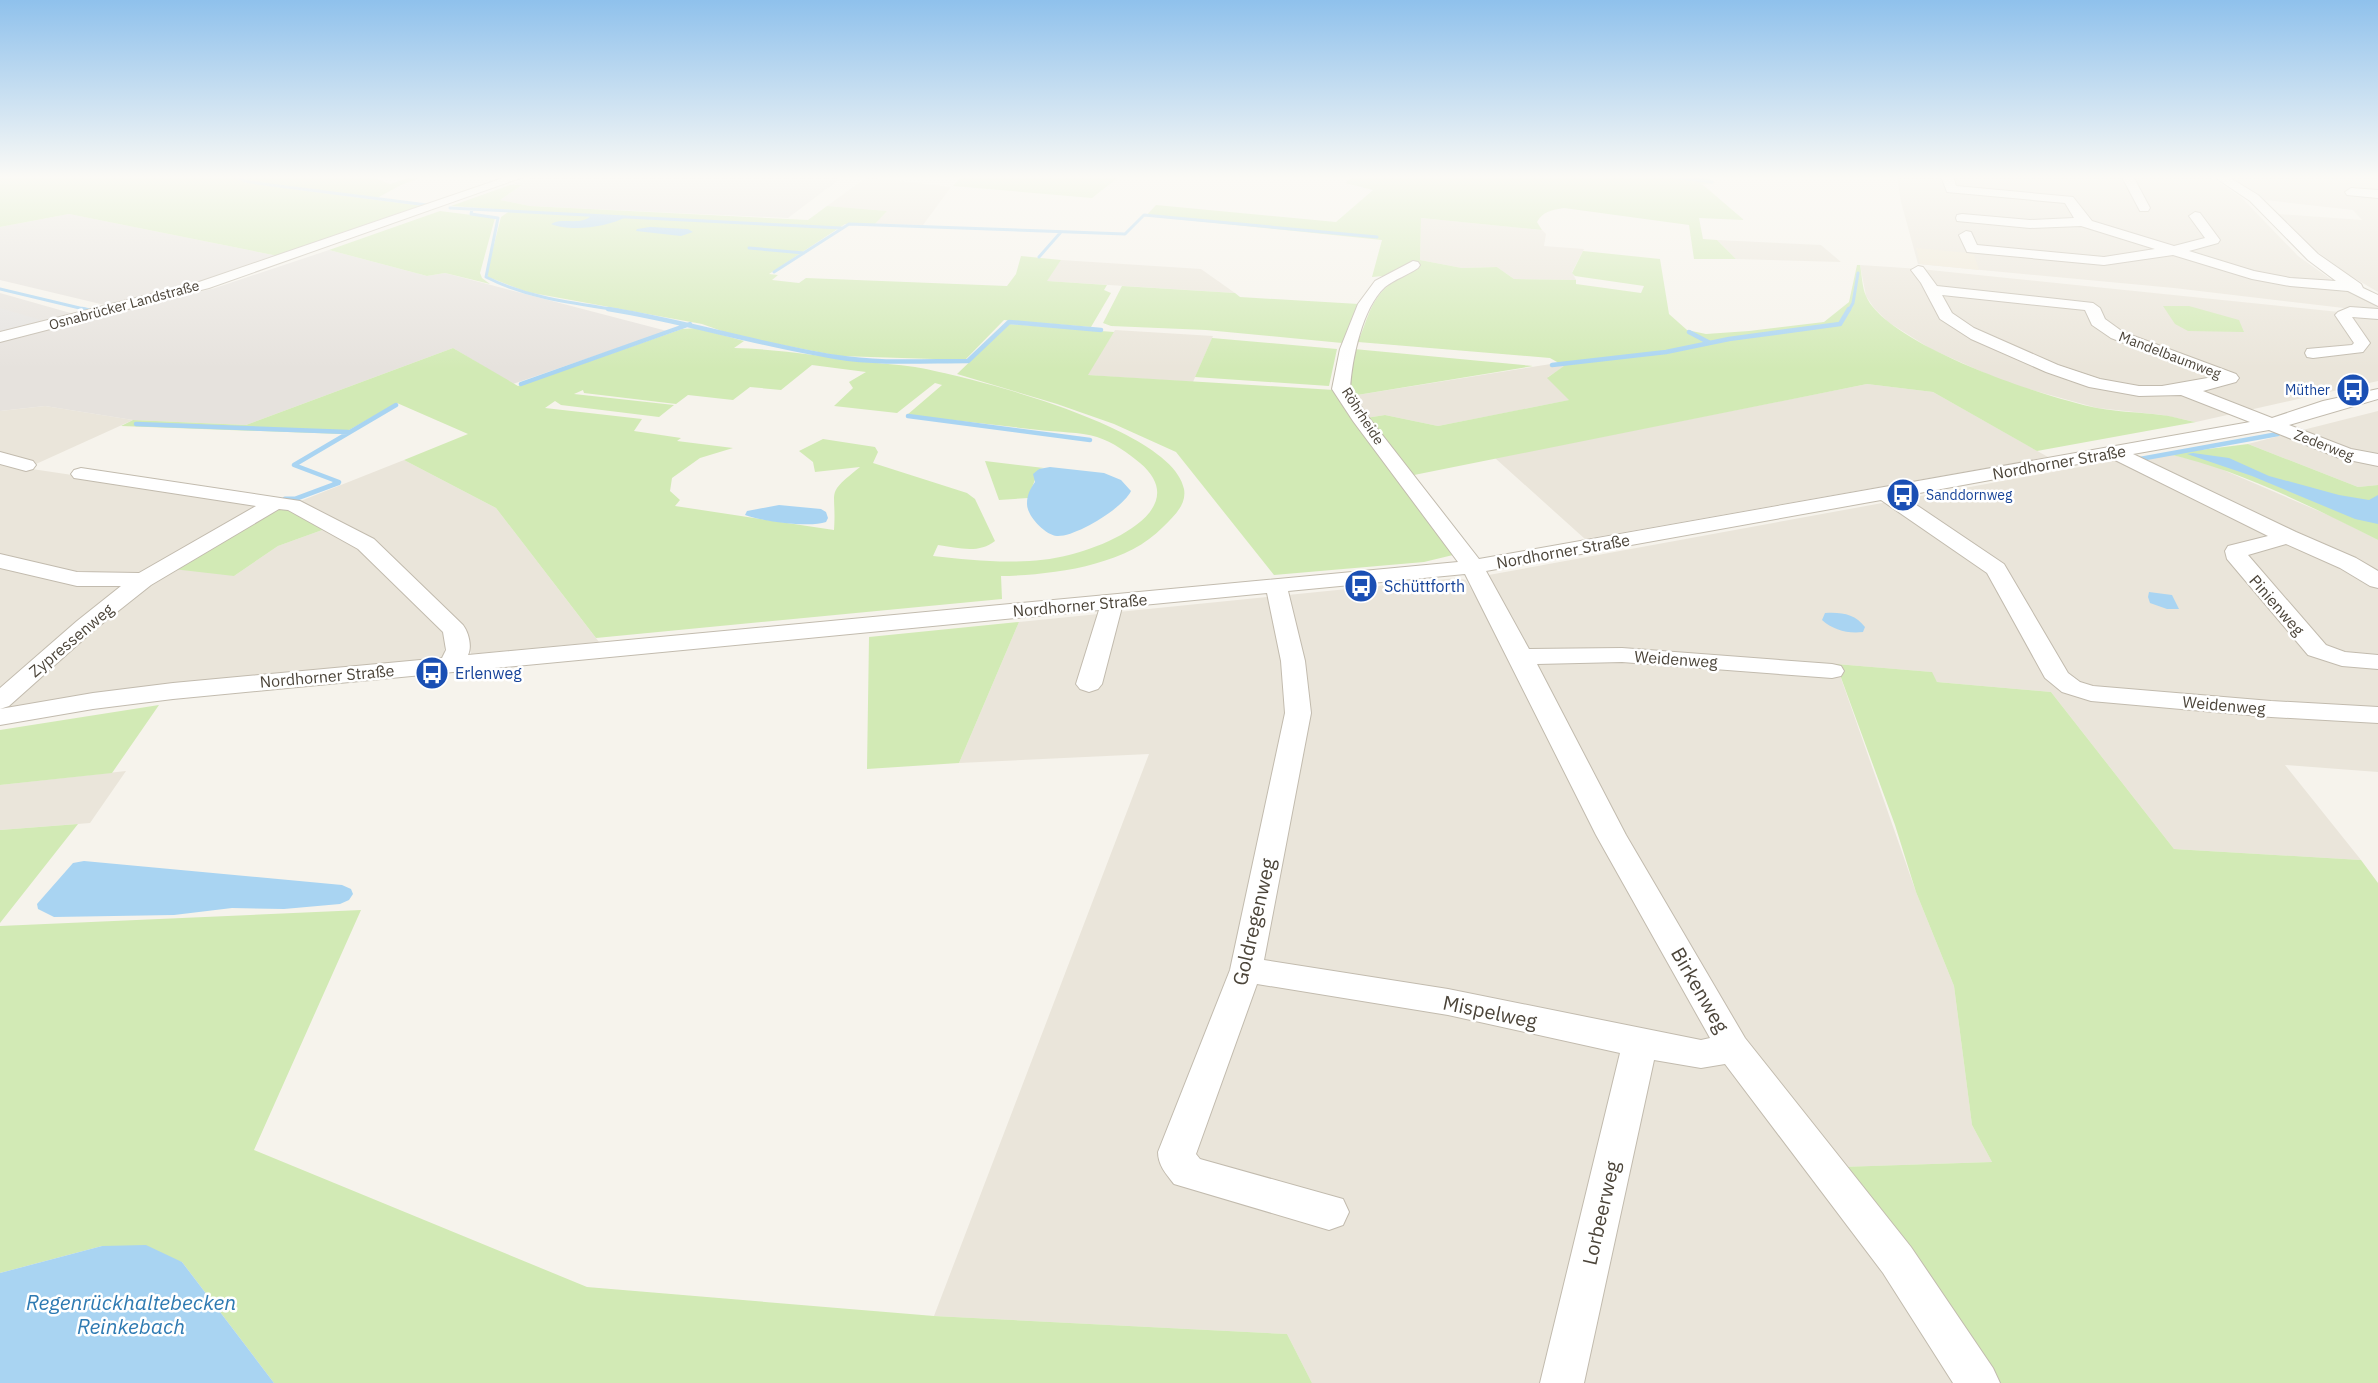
<svg xmlns="http://www.w3.org/2000/svg" width="2378" height="1383" font-family="'IBM Plex Sans',sans-serif">
<style>
.residential{fill:#eae5da}
.industrial{fill:#e6e2dd}
.education{fill:#efe8d6}
.green{fill:#d2eab5;fill-rule:evenodd}
.parking{fill:#e5e3e0}
.water{fill:#a9d4f2}
.lines{fill:none;stroke-linecap:round;stroke-linejoin:round}
.stream-far2{stroke:#a9d4f2;stroke-width:3}
.stream-far1{stroke:#a9d4f2;stroke-width:4.5}
.stream{stroke:#a9d4f2;stroke-width:5}
.minor-casing{stroke:#c2bbae;stroke-width:2}
.minor{fill:#fff;fill-rule:evenodd}
.labels{text-anchor:middle;stroke-width:5;stroke-linejoin:round;paint-order:stroke}
.far-street-label{font-size:14px;fill:#4b4439;stroke:#fff}
.far-transit-label{font-size:14px;fill:#164399;stroke:#fff;text-anchor:end}
.street-label{font-size:16px;fill:#4b4439;stroke:#fff}
.transit-label{font-size:16px;fill:#164399;stroke:#fff;text-anchor:start}
.near-street-label{font-size:20px;fill:#4b4439;stroke:#fff}
.near-water-label{font-size:21px;font-style:italic;fill:#2e7ab2;stroke:#fff}
</style>
<rect width="100%" height="100%" fill="#f6f3ec"/>
<!-- residential -->
<path class="residential" d="M1897,176h312l32,21 57,59 41,29 39,22v5l-204,-24 -256,-24 -17,-62z
M2229,176h149v116l-29,-17 -37,-27 -34,-34 84,6 -9,-10 -88,-10z
M867,177l84,10 -28,38 -48,-1 11,-13 -59,-5z
M1421,218l121,12 4,4 -2,12 40,3 -12,23 4,8 -62,-1 -17,-12 -35,1 -42,-8z
M1717,240l104,5 20,17 -105,-3z
M1061,260l140,9 34,24 -189,-12z
M1860,265l60,4 458,47v65l-182,41 -34,-7 -65,-7 -90,-25 -76,-34 -43,-27 -14,-14 -8,-12z
M1115,330l98,6 -20,46 -106,-7z
M1557,363l8,3 -17,11 22,23 -132,26 -53,-11 -19,3 -15,-22z
M1867,384l66,8 115,65 -463,82 -90,-81z
M45,406l88,14 -97,44 -36,-10v-43z
M2378,411v74l-20,2 -110,-43z
M2168,454l39,9 128,55 43,22v232l-93,-7 76,95 -187,-11 -123,-157 -114,-10 -6,-10 -95,-8 80,228 38,94 18,139 20,37 -151,5 -90,-119 -131,-214 -137,-258 651,-119 5,3z
M404,460l92,48 103,134 -128,12 -5,-26 -93,-86 -75,-40z
M0,461l32,8 248,37 -46,70 44,-30 47,-17 35,18 87,85 -4,28 -443,50z
M1457,578l9,2 53,92 138,272 67,117 90,109 151,213h-653l-25,-49 -353,-18 215,-562 -190,9 60,-141z
M126,771l-36,52 -90,7v-45z"/>
<!-- industrial -->
<path class="industrial" d="M535,176h289l17,2 -53,40 -258,-12 -30,-6 21,-14 -11,-1z
M69,214l209,42 -80,27 -89,23 -109,-26v-53z
M329,250l98,26 18,-3 222,58 -154,53 -60,-36 -207,77 -113,-5 -88,-14 -45,5v-70l215,-53z
M0,293l74,21 -74,18z"/>
<!-- education -->
<path class="education" d="M1916,248l53,5 5,2 5,15 -59,-6z"/>
<!-- green -->
<path class="green" d="M0,176h231l11,5 27,5 154,20 -145,50 -209,-42 -69,13z
M239,176h130l21,8 24,-8h11l-24,9 -24,13 -104,-13 -25,-5z
M962,176h158l-28,22 -139,-12z
M1354,176h151l-5,1 4,2 10,-3h146l29,3 2,-1 -3,-2h16l12,7 -14,1 42,36 -45,-2 4,21 14,1 19,19h-42l-5,-34 -125,-17c-12,2 -21,3 -27,14l5,8 -121,-12 -1,42 42,8 35,-1 17,12 62,1v4l65,9 3,-7 -69,-10 -3,-3 11,-22 77,8 9,55 18,16 19,4 43,-3 75,-9 25,-20 8,-37h3c2,10 2,22 6,31 21,49 180,102 231,112 21,4 42,4 64,7 12,1 23,5 35,7l-159,29 -104,-59 -66,-8 -458,92 -43,-58 19,-3 53,11 131,-26 -22,-22 17,-12 -14,-8 -192,-16c14,-34 13,-48 47,-68l-33,3 10,-37 -236,-24 10,-11 180,17 37,-32 -28,-7z
M510,185h12l-22,15 30,6 278,14 19,-14 60,5 -12,13h-30l-76,50 9,1 -6,5 27,3 7,-5 201,8 9,-12 5,-18 40,4 -14,21 60,4 -3,5 7,3 -20,34 -87,-7 -39,40 -126,-4 -103,-20 -34,-12 -175,-32 -39,-15 -1,-5 14,-55 10,-7 -60,-4z
M440,211l55,7 -15,55 2,5 8,6 -45,-11 -18,3 -98,-26z
M1122,286l113,7 5,4 119,7 -17,39 -136,-13 -95,-4 -8,-3z
M2163,306h26l50,14 5,12 -56,-1 -13,-7z
M1009,324l105,8 -26,43 246,15 119,165 -29,7 -150,13 -98,-123 -62,-28 -57,-20 -100,-30z
M697,328l47,13 -10,7c43,1 85,8 127,13 18,3 36,3 54,6 56,10 258,61 269,122 3,16 -11,28 -21,38 -37,39 -111,48 -162,49l1,23 -406,39 -100,-130 -92,-48 64,-26 -71,-31 -55,31 -221,-8 12,-6 113,5 207,-77 65,38 164,-57zM812,365l54,7 -17,10 4,6 -19,18 63,7 38,-30 7,2 -35,30c44,5 88,10 132,15 18,2 41,2 58,7 16,5 31,16 43,26 54,46 -33,83 -71,92 -43,11 -92,6 -136,1l5,-11c20,3 41,9 57,-4l-20,-42 -8,-6 -94,-30 5,-11 -3,-5 -52,-8 -24,12 14,11 2,10 45,-5c-36,29 -23,21 -26,63l-159,-24 5,-6 -10,-9 2,-13 28,-20 33,-10 -56,-7 4,-3 -47,-7 8,-12 -97,-11 10,-7 6,4 98,12 15,-12 -100,-11 9,-4 1,3 92,11 12,-9 45,5 17,-13 31,3z
M1212,338l125,11 -8,37 -134,-9z
M1354,349l179,17 -182,30 -4,-7z
M2248,444l110,43 20,-2v55c-66,-33 -138,-70 -210,-86z
M985,461l59,7 -5,1 -11,29 -29,2z
M280,506l45,23 -47,17 -44,30 -61,-7z
M1019,622l-60,141 -92,6 2,-132z
M1836,664l96,8 5,10 114,10 123,157 187,11 17,23v500h-385l-152,-216 151,-5 -20,-37 -18,-139 -38,-94 -21,-67z
M159,705l-47,68 -112,12v-55z
M78,824l-78,99v-93z
M361,910l-107,240 333,137 347,29 353,18 25,49h-1038l-92,-121 -80,-16 -102,27v-347z"/>
<!-- parking -->
<path class="parking" d="M0,308l41,12 -41,11z"/>
<!-- water -->
<path class="water" d="M591,216l35,1c-18,10 -56,15 -75,7 11,-7 29,2 40,-8z
M650,227l38,2 5,3 -12,4 -45,-5 1,-2z
M2193,453l36,5 40,18 70,19 30,5 9,-5v29l-23,-5 -103,-43 -65,-22z
M1050,467l54,6 17,7 10,11c-8,17 -55,46 -74,45 -12,-1 -30,-20 -30,-32 0,-9 3,-15 8,-22l-2,-8 6,-5z
M779,505l42,4 5,3 2,6 -2,4c-17,6 -64,-1 -81,-7l2,-4z
M2149,592l23,3 7,14h-12l-17,-6 -2,-6z
M1825,613c17,-1 30,1 40,14l-2,5c-15,2 -30,-2 -41,-12z
M84,861l258,24 9,4 2,5 -4,6 -9,4 -56,5 -52,-1 -58,7 -120,2 -16,-8 -1,-5 36,-41z
M146,1245l36,17 92,121h-274v-110l102,-27z"/>
<g class="lines">
<!-- stream-far2 -->
<path class="stream-far2" d="M235,176l10,5 26,4 156,20
M1664,176l48,6
M450,208l391,20
M472,209l-1,5 27,4 -12,59c41,21 87,26 132,33
M749,248l55,5
M1039,257l22,-25
M774,272l75,-48 276,10 19,-19 233,22
M0,289l88,21
M1849,310l4,-7 5,-30"/>
<!-- stream-far1 -->
<path class="stream-far1" d="M82,309l9,2
M608,309c77,12 151,36 228,48 43,7 88,4 132,4l41,-39 92,8
M1689,332l21,11
M1552,365l114,-13 63,-13 111,-15 9,-15
M521,384l169,-60
M908,416l182,24
M136,424l212,8
M2140,459l138,-25
M334,484l5,-2 -45,-17 102,-60"/>
<!-- stream -->
<path class="stream" d="M285,499h10l43,-16"/>
<defs>
<path id="minor" d="M509,176h17l-317,112 -209,54v-10l199,-50z
M1941,176h12l3,10 117,11 19,24 82,25 31,-8 -16,-22 6,-4 5,1 20,27 -2,3 -29,8 65,20 36,7 46,3 -28,-21 -58,-59 -37,-25h14l31,19 60,59 43,30 2,4 15,7v11l-30,-15 -58,-5 -38,-7 -79,-24 -69,10 -137,-13 -8,-17 7,-4 5,1 6,13 127,12 51,-8 -74,-23 -51,2 -73,-7 -1,-3 1,-3 5,-1 68,6 44,-2 -9,-15 -118,-11z
M2119,176h14l17,32 -2,3h-8l-17,-32z
M2351,188l27,2v8l-31,-3 -2,-3z
M1413,261l5,1 2,3 -2,3c-10,7 -23,11 -33,19 -23,21 -33,72 -35,102l16,25 113,145 771,-137 -69,-27 -42,1 -50,-9 -43,-15 -75,-33 -31,-20 -19,-36 -10,-13 7,-4 5,1 14,19 156,17 7,5 5,11 18,13 113,42 3,4 -3,4 -33,9 69,27 51,-17 55,-12v10l-89,26 62,24 27,5v12l-39,-8 -70,-28 -136,24 163,78 60,26 22,13v17l-8,-2 -30,-18 -54,-24 -38,11 78,90 19,7 33,3v14l-36,-3 -34,-11 -81,-96 -2,-8 3,-5 40,-10 -157,-78 -208,38 101,68 64,109 12,9 13,4 178,15 107,6v16l-107,-6 -180,-16 -29,-9 -17,-14 -58,-105 -106,-73 -395,71 43,78 93,-1 210,16 9,2 3,5 -3,5 -9,2 -210,-16 -85,2 89,171 119,203 166,209 82,121 7,15h-47l-70,-110 -158,-209 -24,4 -47,-8 -70,323h-44l80,-330 -172,-38 -191,-31 -61,170 4,5 143,40 6,13 -6,13 -14,5 -155,-46c-8,-10 -16,-19 -16,-32l72,-182 55,-257 -4,-52 -14,-68 -145,14 -20,77 -4,5 -9,3 -9,-3 -4,-5 23,-74 -926,89 -80,10 -93,16v-16l93,-16 80,-10 269,-25 4,-8 -3,-18 -85,-83 -70,-39 -9,-1 -128,76 -58,46 -84,75 -9,3v-21l77,-67 44,-35h-44l-77,-18v-14l77,18 62,1 117,-67 -182,-28 -3,-4 3,-4 7,-2 219,33 74,38 89,86c6,8 9,22 5,30l990,-93 -105,-141 -21,-32 8,-40 18,-45 17,-23zM1942,295l143,15 7,15 19,13 102,39 -51,9h-23l-39,-7 -42,-14 -84,-37 -22,-15zM1465,574l131,261 114,203 -9,2 -253,-51 -184,-29 47,-247 -6,-52 -17,-70z
M2350,307l28,2v10l-26,-2 18,26 -7,9 -50,6 -6,-1 -2,-4 2,-4 45,-4 2,-2 -19,-28 3,-3z
M0,452l33,9 3,4 -3,4 -7,2 -26,-7z"/>
</defs>
<!-- minor casing -->
<use href="#minor" class="minor-casing"/>
<!-- minor -->
<use href="#minor" class="minor"/>
</g>
<!-- sky -->
<linearGradient id="sky" x2="0" y2="1"><stop stop-color="#8fc1ec"/><stop offset="0.48" stop-color="#fbfaf6"/><stop offset="1" stop-color="#fbfaf6" stop-opacity="0"/></linearGradient>
<rect width="2378" height="369" fill="url(#sky)"/>
<!-- icons -->
<defs>
<symbol id="bus-disc" viewBox="-11 -11 22 22"><circle r="9.5" fill="#1a4fb4" stroke="#fff"/><path d="M-5-6H5V4H4V6H2V4H-2V6H-4V4H-5ZM-3.5-4V0h7V-4ZM-3.5 1.2v1.5H-2V1.2ZM2 1.2v1.5H3.5V1.2Z" fill="#fff"/></symbol>
</defs>
<g fill-rule="evenodd">
<use href="#bus-disc" x="2334" y="371" width="38" height="38"/>
<use href="#bus-disc" x="1884" y="476" width="38" height="38"/>
<use href="#bus-disc" x="1342" y="567" width="38" height="38"/>
<use href="#bus-disc" x="413" y="654" width="38" height="38"/>
</g>
<g class="labels">
<!-- far-street labels -->
<g class="far-street-label">
<text transform="translate(124 305) rotate(-15)" y="5">Osnabrücker Landstraße</text>
<text transform="translate(2170 355) rotate(21)" y="5">Mandelbaumweg</text>
<text transform="translate(1363 416) rotate(57)" y="5">Röhrheide</text>
<text transform="translate(2324 445) rotate(21)" y="5">Zederweg</text>
</g>
<!-- far-transit labels -->
<g class="far-transit-label">
<text x="2330" y="395">Müther</text>
<text x="1926" y="500" text-anchor="start">Sanddornweg</text>
</g>
<!-- street labels -->
<g class="street-label">
<text transform="translate(2059 462) rotate(-10)" y="6">Nordhorner Straße</text>
<text transform="translate(1563 551) rotate(-10)" y="6">Nordhorner Straße</text>
<text transform="translate(1080 605) rotate(-5)" y="6">Nordhorner Straße</text>
<text transform="translate(2277 605) rotate(49)" y="6">Pinienweg</text>
<text transform="translate(71 640) rotate(-40)" y="6">Zypressenweg</text>
<text transform="translate(1676 659) rotate(4)" y="6">Weidenweg</text>
<text transform="translate(327 676) rotate(-5)" y="6">Nordhorner Straße</text>
<text transform="translate(2224 705) rotate(5)" y="6">Weidenweg</text>
</g>
<!-- transit labels -->
<g class="transit-label">
<text x="1384" y="592">Schüttforth</text>
<text x="455" y="679">Erlenweg</text>
</g>
<!-- near-street labels -->
<g class="near-street-label">
<text transform="translate(1254 922) rotate(-77)" y="7">Goldregenweg</text>
<text transform="translate(1700 990) rotate(60)" y="7">Birkenweg</text>
<text transform="translate(1490 1012) rotate(12)" y="7">Mispelweg</text>
<text transform="translate(1601 1213) rotate(-77)" y="7">Lorbeerweg</text>
</g>
<!-- near-water labels -->
<g class="near-water-label">
<text x="131" y="1310">Regenrückhaltebecken<tspan x="131" dy="24">Reinkebach</tspan></text>
</g>
</g>
</svg>
